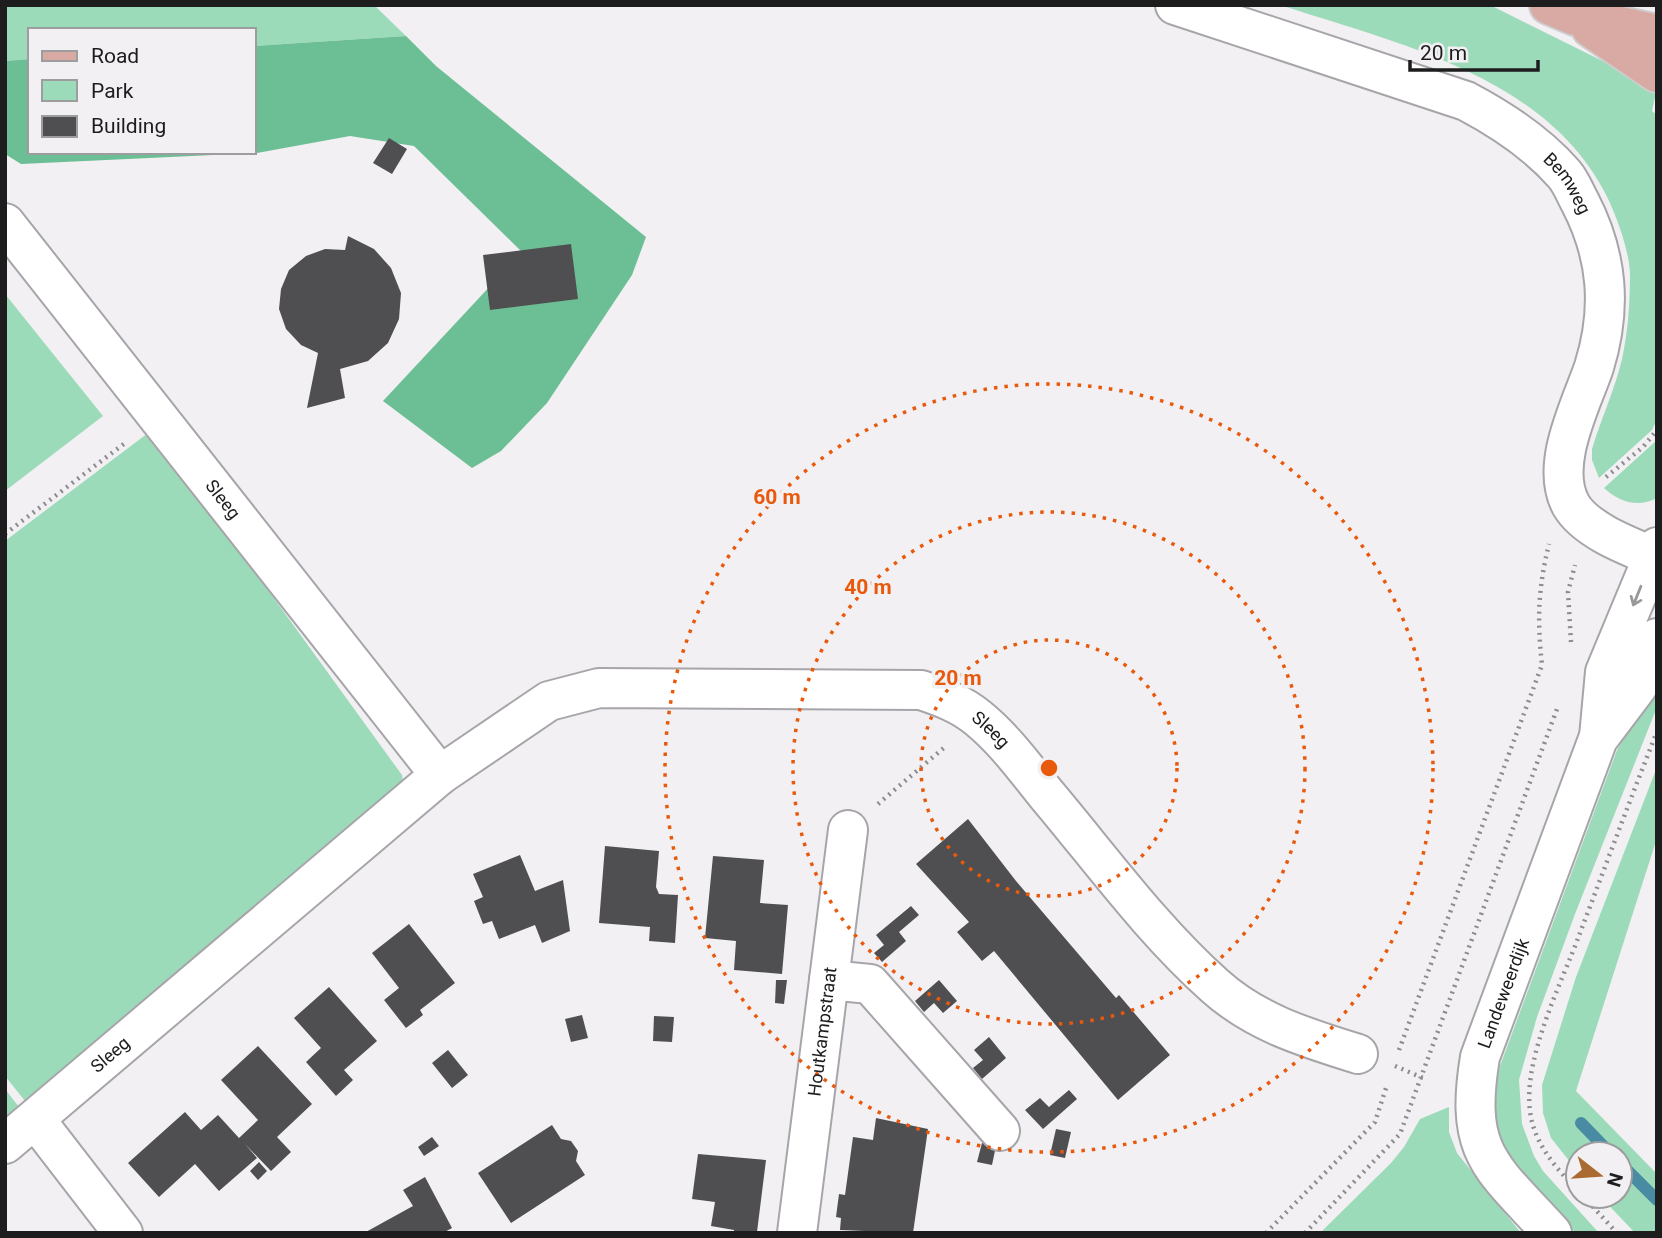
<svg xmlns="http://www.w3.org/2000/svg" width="1662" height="1238" font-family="Roboto,sans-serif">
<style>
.green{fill:#9cdbb9}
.forest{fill:#6cbf95}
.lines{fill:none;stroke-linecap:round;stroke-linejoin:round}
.stream{stroke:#488ba3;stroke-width:12}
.building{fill:#4f4f52}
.minor-casing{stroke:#a7a5a9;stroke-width:42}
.major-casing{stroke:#cdcdce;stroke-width:42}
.path{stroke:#8c8b8d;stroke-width:4.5;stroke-dasharray:2 5;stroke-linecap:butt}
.minor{stroke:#fff;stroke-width:38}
.major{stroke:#d9a9a3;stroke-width:38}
.oneway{stroke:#99999a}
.ring{fill:none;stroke:#e8590c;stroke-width:3.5;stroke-dasharray:3.5 7}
.labels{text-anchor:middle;stroke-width:7;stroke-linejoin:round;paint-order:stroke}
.street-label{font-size:18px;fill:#1d1d1e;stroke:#f2f0f3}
.centre{fill:#e8590c;stroke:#f2f0f3;stroke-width:3.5}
.ring-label{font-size:21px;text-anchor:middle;font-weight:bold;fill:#e8590c;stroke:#f2f0f3;stroke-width:7;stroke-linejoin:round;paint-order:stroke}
</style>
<rect width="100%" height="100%" fill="#f2f0f3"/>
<!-- green -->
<path class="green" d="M5,5h369l32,31 -152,10v-16h-224v29l-25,2z
M1280,5h210l167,83 -5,23 5,4v304l-5,11 -53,48 -7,-18v-11c9,-30 23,-60 30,-90 6,-27 8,-57 8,-85 -1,-23 -11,-50 -20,-71 -58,-126 -211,-159 -330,-198z
M5,294l98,122 -98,75z
M152,430l250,345 1,7 -370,329 -28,-35v-535z
M1657,440v58c-19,10 -38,4 -53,-10z
M1657,679v28l-82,207 -38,103 -18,63 3,44 12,32 9,15 56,62h-23c-31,-33 -88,-80 -84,-130 1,-12 5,-25 8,-37l117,-316z
M1657,767v71l-81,253 81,83v59h-22l-35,-37h20v-42h-42v18l-27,-34 -8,-25 -1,-28 34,-108z
M5,1089l21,27 -21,17z
M1449,1107v25l8,21 64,80h-201l71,-70 13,-16 16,-28z"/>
<!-- forest -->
<path class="forest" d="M406,36l30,30 210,171 -14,38 -85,128 -46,48 -29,17 -89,-67 139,-149 -108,-106 -64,-10 -93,17 -236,11 -16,-10v-93l25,-2v93h224v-106z"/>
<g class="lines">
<!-- stream -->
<path class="stream" d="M1581,1123l30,31
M1620,1163l37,37"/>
</g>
<!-- building -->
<path class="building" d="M389,138l18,11 -15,25 -19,-11z
M348,236l26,13 17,19 10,25 -2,26 -11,24 -20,18 -28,8 5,29 -38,10 11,-55 -17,-8 -15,-16 -7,-20 2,-20 8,-19 17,-14 19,-7 20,1z
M571,244l7,55 -88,11 -7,-55z
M968,819l48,62 100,117 3,-3 51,60 -52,45 -124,-149 -12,10 -25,-29 12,-10 -53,-58z
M605,846l54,5 -3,36 3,7 19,1 -3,48 -26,-2 1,-14 -51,-4z
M520,855l15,36 28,-11 7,51 -28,12 -7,-18 -36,14 -7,-18 -9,3 -9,-23 9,-4 -10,-23z
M713,856l51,4 -4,43 28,2 -6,69 -48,-4 2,-29 -31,-3z
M911,906l8,9 -20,17 7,9 -24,21 -8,-9 10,-8 -8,-10z
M409,924l46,59 -35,27 3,5 -17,13 -22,-28 15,-12 -27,-35z
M776,980h11l-3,24 -9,-1z
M939,980l18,21 -14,12 -9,-10 -10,9 -9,-11z
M329,987l48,54 -33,29 9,10 -17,16 -30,-34 15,-14 -27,-30z
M582,1015l6,23 -17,4 -6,-23z
M654,1016l20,1 -2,25 -19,-1z
M989,1037l17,21 -24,21 -9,-11 10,-8 -9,-10z
M258,1046l54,58 -35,33 14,15 -20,19 -26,-27 12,14 -38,33 -24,-27 -36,33 -31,-34 57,-51 16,18 17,-15 21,23 19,-18 -37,-40z
M448,1050l20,25 -16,13 -20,-25z
M1069,1090l8,9 -34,30 -18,-19 15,-12 9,9z
M876,1118l52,11 -15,104 -73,-3 1,-12 -5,-1 3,-23 6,1 8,-58 20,3z
M552,1125l9,14 10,2 7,10 -2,10 9,14 -74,48 -33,-50z
M1056,1129l15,3 -6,26 -15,-3z
M432,1137l7,9 -15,10 -6,-9z
M982,1143l14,3 -4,19 -15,-3z
M698,1154l68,6 -9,72 -23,1v-3l-23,-4 4,-24 -23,-3z
M259,1162l8,9 -9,9 -8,-9z
M425,1177l27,51 -9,5h-79l49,-27 -10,-16z"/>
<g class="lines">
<defs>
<g id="minor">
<path id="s1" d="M1175,5l291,96c36,19 71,42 98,73 7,8 11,19 16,28 28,54 32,107 14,165 -13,38 -45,98 -23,138 15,26 60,42 86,53"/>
<path id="s2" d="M5,223l435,552"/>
<path d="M1599,737l6,-65 52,-125"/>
<path d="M829,980l41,4 130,147"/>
<path d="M35,1119l88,114"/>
<path id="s3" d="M5,1144l435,-369 109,-74 50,-13 322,2c21,7 40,14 57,28 26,21 47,50 68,76 54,64 106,136 169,192 41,37 92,52 143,68"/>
<path id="s4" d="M797,1233l51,-403"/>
<path id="s5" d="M1552,1233c-61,-67 -88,-79 -72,-176l118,-318 40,-53 19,-48"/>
</g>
<path id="major" d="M1549,5l26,11 82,18
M1591,28l66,45"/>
</defs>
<!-- minor casing -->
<use href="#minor" class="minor-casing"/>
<!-- major casing -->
<use href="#major" class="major-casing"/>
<!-- path -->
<path class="path" d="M1606,477l37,-30 14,-17
M5,534l120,-91
M1571,642l-3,-50 7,-27
M878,804l68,-58
M1399,1050l143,-385c-5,-46 -4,-76 7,-121
M1395,1066l28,12
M1578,1191c-22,-23 -44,-47 -48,-80 -7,-53 32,-129 50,-178 25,-66 50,-133 76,-199
M1583,1196l34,37
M1266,1233l109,-111 12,-37
M1305,1233l95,-99 157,-425"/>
<!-- minor -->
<use href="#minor" class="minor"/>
<!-- major -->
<use href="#major" class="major"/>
</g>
<!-- one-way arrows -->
<defs><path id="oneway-shaft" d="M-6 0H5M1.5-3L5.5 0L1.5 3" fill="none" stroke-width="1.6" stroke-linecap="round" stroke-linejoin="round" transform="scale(1.75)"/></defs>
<use class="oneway" href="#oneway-shaft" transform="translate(1637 596) rotate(112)"/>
<!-- distance rings -->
<g class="ring">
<circle cx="1049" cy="768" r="128"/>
<circle cx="1049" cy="768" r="256"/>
<circle cx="1049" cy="768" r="384"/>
</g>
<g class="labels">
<!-- street labels -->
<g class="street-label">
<text dy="6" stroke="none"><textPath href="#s1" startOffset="439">Bemweg</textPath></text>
<text dy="6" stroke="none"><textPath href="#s2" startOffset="352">Sleeg</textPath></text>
<text dy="6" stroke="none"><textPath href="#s3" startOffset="1157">Sleeg</textPath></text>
<text dy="6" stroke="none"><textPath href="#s5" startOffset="270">Landeweerdijk</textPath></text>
<text dy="6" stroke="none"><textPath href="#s4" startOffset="203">Houtkampstraat</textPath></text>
<text dy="6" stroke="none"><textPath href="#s3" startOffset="138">Sleeg</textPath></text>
</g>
</g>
<circle cx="1049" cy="768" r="10" class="centre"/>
<g class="ring-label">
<text x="777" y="504">60 m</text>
<text x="868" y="594">40 m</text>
<text x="958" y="685">20 m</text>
</g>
<!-- border -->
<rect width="1662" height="1238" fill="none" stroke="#1d1d1e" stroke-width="14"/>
<!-- legend -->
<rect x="28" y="28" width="228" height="126" fill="#f2f0f3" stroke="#9d9c9e" stroke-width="2"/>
<rect x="42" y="51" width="35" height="10" fill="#d9a9a3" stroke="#9d9c9e" stroke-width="2"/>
<text x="91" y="63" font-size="21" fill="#1d1d1e">Road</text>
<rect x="42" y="80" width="35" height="21" fill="#9cdbb9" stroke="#9d9c9e" stroke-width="2"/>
<text x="91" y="98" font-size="21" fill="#1d1d1e">Park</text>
<rect x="42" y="116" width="35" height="21" fill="#4f4f52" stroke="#9d9c9e" stroke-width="2"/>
<text x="91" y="133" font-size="21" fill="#1d1d1e">Building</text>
<!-- north arrow -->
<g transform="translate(1599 1175) rotate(107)"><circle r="33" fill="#f2f0f3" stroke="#9d9c9e" stroke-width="2"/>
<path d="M0-5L12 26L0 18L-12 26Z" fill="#a96b31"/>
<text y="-10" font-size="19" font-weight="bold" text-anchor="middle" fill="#1d1d1e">N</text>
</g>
<!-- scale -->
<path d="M1410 60v10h128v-10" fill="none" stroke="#1d1d1e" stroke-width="3.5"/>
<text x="1420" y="60" font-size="21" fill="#1d1d1e" stroke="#f2f0f3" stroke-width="5" paint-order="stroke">20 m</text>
</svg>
